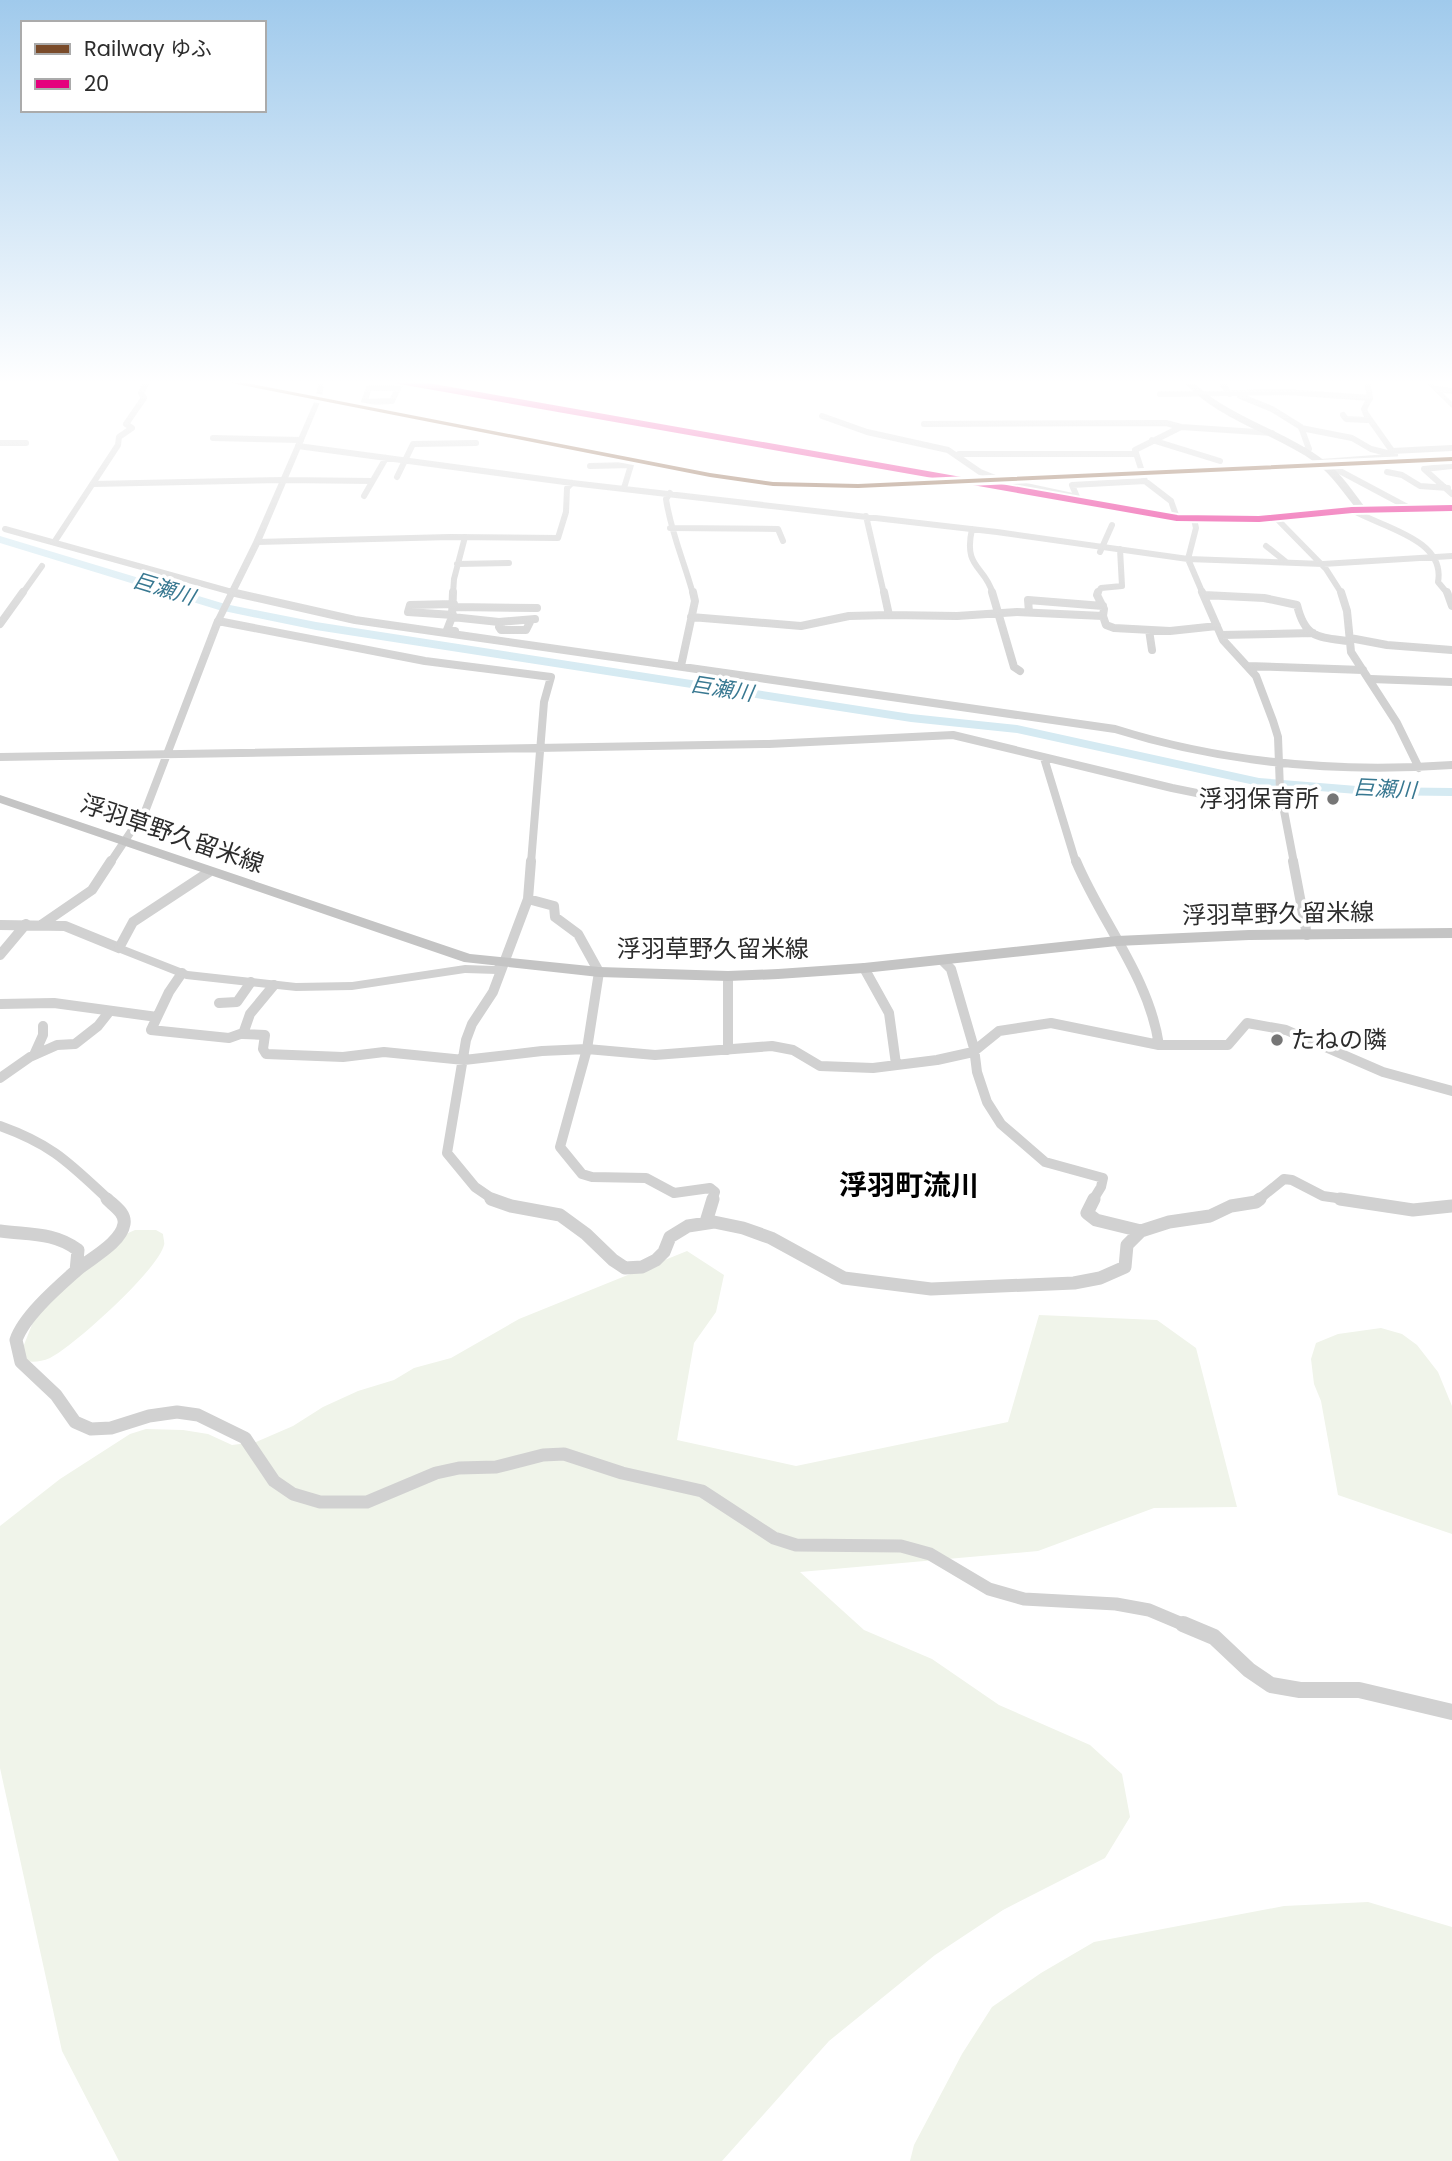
<svg xmlns="http://www.w3.org/2000/svg" width="1452" height="2161" font-family="Poppins,'Noto Sans JP',sans-serif">
<style>
.green{fill:#f0f4ea}
.lines{fill:none;stroke-linecap:round;stroke-linejoin:round}
.river{fill:#d5eaf2;fill-rule:evenodd}
.minor-far4{stroke:#d1d1d1;stroke-width:6}
.minor-far3{stroke:#d1d1d1;stroke-width:8}
.minor-far2{stroke:#d1d1d1;stroke-width:10}
.minor-far1{stroke:#d1d1d1;stroke-width:13}
.minor{stroke:#d1d1d1;stroke-width:16}
.tertiary{fill:#d1d1d1;fill-rule:evenodd}
.primary{fill:#c4c4c4;fill-rule:evenodd}
.trunk{fill:#c1c1c1;fill-rule:evenodd}
.bus-1-casing{stroke:#fff;stroke-width:10}
.bus-1{stroke:#e5007d;stroke-width:6}
.rail-1-casing{stroke:#fff;stroke-width:6}
.rail-1{fill:#7a4b2a;fill-rule:evenodd}
.poi-dot{fill:#767676;stroke:#fff;stroke-width:2.5}
.labels{text-anchor:middle;stroke-width:7;stroke-linejoin:round;paint-order:stroke}
.far-water-label{font-size:21px;font-style:italic;fill:#387891;stroke:#fff}
.poi-label{font-size:24px;fill:#2c2c2c;stroke:#fff;text-anchor:end}
.street-label{font-size:24px;fill:#2c2c2c;stroke:#fff}
.quarter-label{font-size:28px;font-weight:bold;fill:#000;stroke:#fff}
</style>
<rect width="100%" height="100%" fill="#fff"/>
<!-- green -->
<path class="green" d="M135,1230h21l7,4c0,3 2,9 1,11 -6,25 -90,101 -114,113 -11,5 -21,4 -32,2l17,-43 70,-74z
M687,1251l37,24 -8,37 -22,31 -17,97 119,26 212,-44 31,-107 118,5 39,28 41,159 -83,1 -116,43 -238,21 64,58 68,29 67,46 91,40 32,29 8,43 -25,41 -102,52 -68,45 -106,86 -107,120h-603l-57,-110 -62,-283v-242l60,-47 70,-45 16,-5 37,1 25,4 24,11 24,-3 37,-16 30,-19 35,-16 36,-11 20,-12 37,-10 68,-39z
M1381,1328l21,6 15,11 21,27 14,34v128l-114,-39 -17,-94 -7,-17 -3,-25 5,-16 22,-9z
M1368,1902l84,25v234h-542l4,-16 48,-91 30,-47 49,-34 53,-31 190,-36z"/>
<g class="lines">
<!-- river -->
<path class="river" d="M0,536l225,68 91,18 595,92 106,11 242,53 110,9 83,1v8l-83,-1 -110,-9 -242,-53 -106,-11 -595,-92 -97,-20 -219,-67z"/>
<!-- minor-far4 -->
<path class="minor-far4" d="M1219,380l11,14
M1367,380l3,18 -6,11 2,5 29,41
M397,388h-28l-5,14 28,-1 9,-19
M1437,389l15,2
M1160,394l127,-2 83,6
M1240,396l32,13 29,18 8,22 -6,1
M1343,415l3,4 21,1
M822,416l45,16 81,18 32,22 23,9 74,16 2,5
M924,424l242,-1 15,4
M1301,428l51,10 19,11 24,6
M213,438l88,2
M1152,440l68,21
M0,443h26
M298,446l274,37 425,49 191,27 135,5 129,-8
M1392,451l60,-3
M959,454h177
M1321,462l68,-5
M590,466l41,-1 -7,23
M1452,466l-28,3 28,25
M1327,467l9,2 75,40
M1387,472l15,3 18,11 28,2
M397,477l16,-33 63,-1
M283,480l89,1
M1145,481l-10,-31 46,-23 91,6
M93,484l190,-4
M670,493l-4,6c5,34 18,62 27,95
M364,496l22,-38
M1077,497l-5,-12 73,-4 26,20 6,17
M1352,510c29,17 94,29 86,72l10,12
M866,516l18,78
M1194,519l2,9 -8,31 15,35
M1277,519l49,50 16,25
M670,528l108,1 5,12
M5,529l234,65
M972,529c-9,40 13,36 21,65
M55,541l63,-96 1,-8 13,-9 -6,-4 18,-26 -3,-5 7,-13
M257,542l193,-5 108,1 8,-26 1,-24 5,-5
M1266,546l19,15
M1100,552l12,-27
M457,564l52,-1
M22,594l20,-28
M453,594l1,-15 11,-42
M1097,594l4,-6 21,-2 -2,-37"/>
<!-- minor-far3 -->
<path class="minor-far3" d="M231,592l124,28 760,109c111,35 222,44 337,36
M453,592l-1,25 -5,13 8,1
M884,592l5,23 68,1 60,-4 86,4 3,9 8,3 56,3 47,-5
M992,592l22,75 6,4
M1098,592l-1,3 7,14 -1,7
M1202,592l21,48 33,36 17,45 5,16 2,53 14,73
M1341,592l6,19 4,41 46,71 22,45
M1447,592l5,14
M1204,595l60,3 33,7c8,33 20,32 51,36
M454,607l83,1
M1029,612l-1,-12 75,6
M453,615l-45,-3 2,-7 44,-1
M452,617l47,5 36,-3
M691,617l110,9 48,-10 40,-1
M503,622l-4,5 2,3h25l5,-10
M0,624l23,-32
M1149,630l3,20
M1221,635l92,-2
M1350,638l37,7 65,5
M681,666l14,-65 -2,-9
M1248,666l115,4
M1371,679l81,3
M0,757l769,-13 184,-9 219,53 84,17 27,2
M1044,758l32,105
M110,863l36,-54 72,-188 207,40 126,16 -7,25 -13,161"/>
<!-- minor-far2 -->
<path class="minor-far2" d="M1076,861c26,62 73,116 83,184
M1293,861l14,74
M528,899l26,7 1,11 23,17 21,38 -12,77 -27,98 22,27 10,3 54,1 28,15 36,-5 5,4 -3,8
M0,925l65,1 54,22 14,-26 76,-50
M41,925l51,-35 19,-29
M0,955l26,-31
M942,960l9,9 23,79 3,24 10,30 14,22 44,38 58,16 -2,9 -8,13
M864,968l25,45 7,51
M182,973l-13,19 -18,38 78,8 14,-5
M728,976v74
M274,985l-24,29 -7,20 22,1 -2,14 3,5 77,3 41,-5 80,8 78,-9 45,-2 68,6 117,-9 21,4 27,16 53,2 64,-8 36,-8 26,-21 52,-8 108,22h69l19,-22 39,7 97,42 69,19
M219,1003l18,-1 14,-20
M0,1004l54,-1 103,14
M34,1055l9,-20v-9
M0,1078l30,-21 27,-12 18,-1 23,-18 11,-14
M0,1126c53,19 69,37 109,74
M494,1200l-19,-13 -28,-34 19,-113 6,-16 21,-32 35,-93 3,-38
M1258,1200l26,-21 8,1 31,16 28,4"/>
<!-- minor-far1 -->
<path class="minor-far1" d="M107,1199c7,7 19,14 17,25 -3,19 -33,34 -47,46 -19,17 -53,46 -61,70l5,22 35,33 19,27 16,7 20,-1 38,-12 28,-4 21,3 47,23 29,43 19,13 27,8h47l69,-29 23,-5 37,-1 47,-12 21,-1 58,19 80,18 72,47 22,7 105,1 29,8 59,35 35,10 92,5 33,6 38,16
M491,1199l20,7 49,9 26,19 27,26 12,8 17,-1 14,-7 8,-8 6,-15 18,-11 26,-4 29,6 28,10 73,40 87,11 143,-6 26,-5 25,-11 2,-22 14,-14 -45,-11 -9,-7 7,-14
M1340,1199l73,11 39,-4
M706,1222l7,-23
M0,1231c29,4 54,1 78,19l-2,21
M1141,1231l28,-9 41,-6 21,-10 25,-4 4,-3"/>
<!-- minor -->
<path class="minor" d="M1183,1624l31,13 35,33 22,15 29,5h59l93,22"/>
<!-- tertiary -->
<path class="tertiary" d="M319,380h6l-4,20 -60,142 -39,79 -7,2 -1,-2 39,-79 62,-142z
M1423,380h7l22,22v6z
M119,944l69,27 108,12 56,-1 113,-17 29,1 10,-7 6,4 -9,10 -4,1 -32,-1 -113,17 -56,1 -110,-12 -71,-28 -2,-3z"/>
<!-- primary -->
<path class="primary" d="M1182,380h9c38,38 92,49 134,81 17,13 29,32 42,49l-2,2h-6c-14,-17 -26,-36 -43,-49 -43,-31 -98,-42 -134,-83z
M0,795l470,159 129,13 129,4 50,-2 86,-6 253,-27 132,-6 203,-2v10l-203,2 -132,6 -253,27 -86,6 -50,2 -129,-4 -135,-15 -464,-159z"/>
<!-- trunk -->
<path class="trunk" d="M388,380h22l767,135 82,1 93,-9 100,-2v6l-100,2 -93,9 -82,-1z"/>
<defs>
<path id="bus-1" d="M394,380l783,138 82,1 93,-9 100,-2"/>
</defs>
<!-- bus-1 casing -->
<use href="#bus-1" class="bus-1-casing"/>
<!-- bus-1 -->
<use href="#bus-1" class="bus-1"/>
<defs>
<path id="rail-1" d="M216,380h15l479,93 63,9 85,2 594,-27v4l-594,27 -85,-2 -63,-9z"/>
</defs>
<!-- rail-1 casing -->
<use href="#rail-1" class="rail-1-casing"/>
<!-- rail-1 -->
<use href="#rail-1" class="rail-1"/>
</g>
<!-- sky -->
<linearGradient id="sky" x2="0" y2="1"><stop stop-color="#a0caec"/><stop offset="0.56" stop-color="#fff"/><stop offset="1" stop-color="#fff" stop-opacity="0"/></linearGradient>
<rect width="1452" height="683" fill="url(#sky)"/>
<!-- markers -->
<g class="poi-dot">
<circle cx="1333" cy="799" r="7"/>
<circle cx="1277" cy="1040" r="7"/>
</g>
<g class="labels">
<!-- far-water labels -->
<g class="far-water-label">
<text transform="translate(164 589) rotate(17)" y="7">巨瀬川</text>
<text transform="translate(722 689) rotate(9)" y="7">巨瀬川</text>
<text transform="translate(1385 789) rotate(3)" y="7">巨瀬川</text>
</g>
<!-- poi labels -->
<g class="poi-label">
<text x="1319" y="807">浮羽保育所</text>
<text x="1291" y="1048" text-anchor="start">たねの隣</text>
</g>
<!-- street labels -->
<g class="street-label">
<text transform="translate(172 834) rotate(19)" y="8">浮羽草野久留米線</text>
<text transform="translate(1278 914) rotate(-1)" y="8">浮羽草野久留米線</text>
<text x="713" y="957">浮羽草野久留米線</text>
</g>
<!-- quarter labels -->
<g class="quarter-label">
<text x="909" y="1195">浮羽町流川</text>
</g>
</g>
<!-- legend -->
<rect x="21" y="21" width="245" height="91" fill="#ffffff" stroke="#ababab" stroke-width="2"/>
<rect x="35" y="44" width="35" height="10" fill="#7a4b2a" stroke="#ababab" stroke-width="2"/>
<text x="84" y="56" font-size="21" fill="#2c2c2c">Railway ゆふ</text>
<rect x="35" y="79" width="35" height="10" fill="#e5007d" stroke="#ababab" stroke-width="2"/>
<text x="84" y="91" font-size="21" fill="#2c2c2c">20</text>
</svg>
